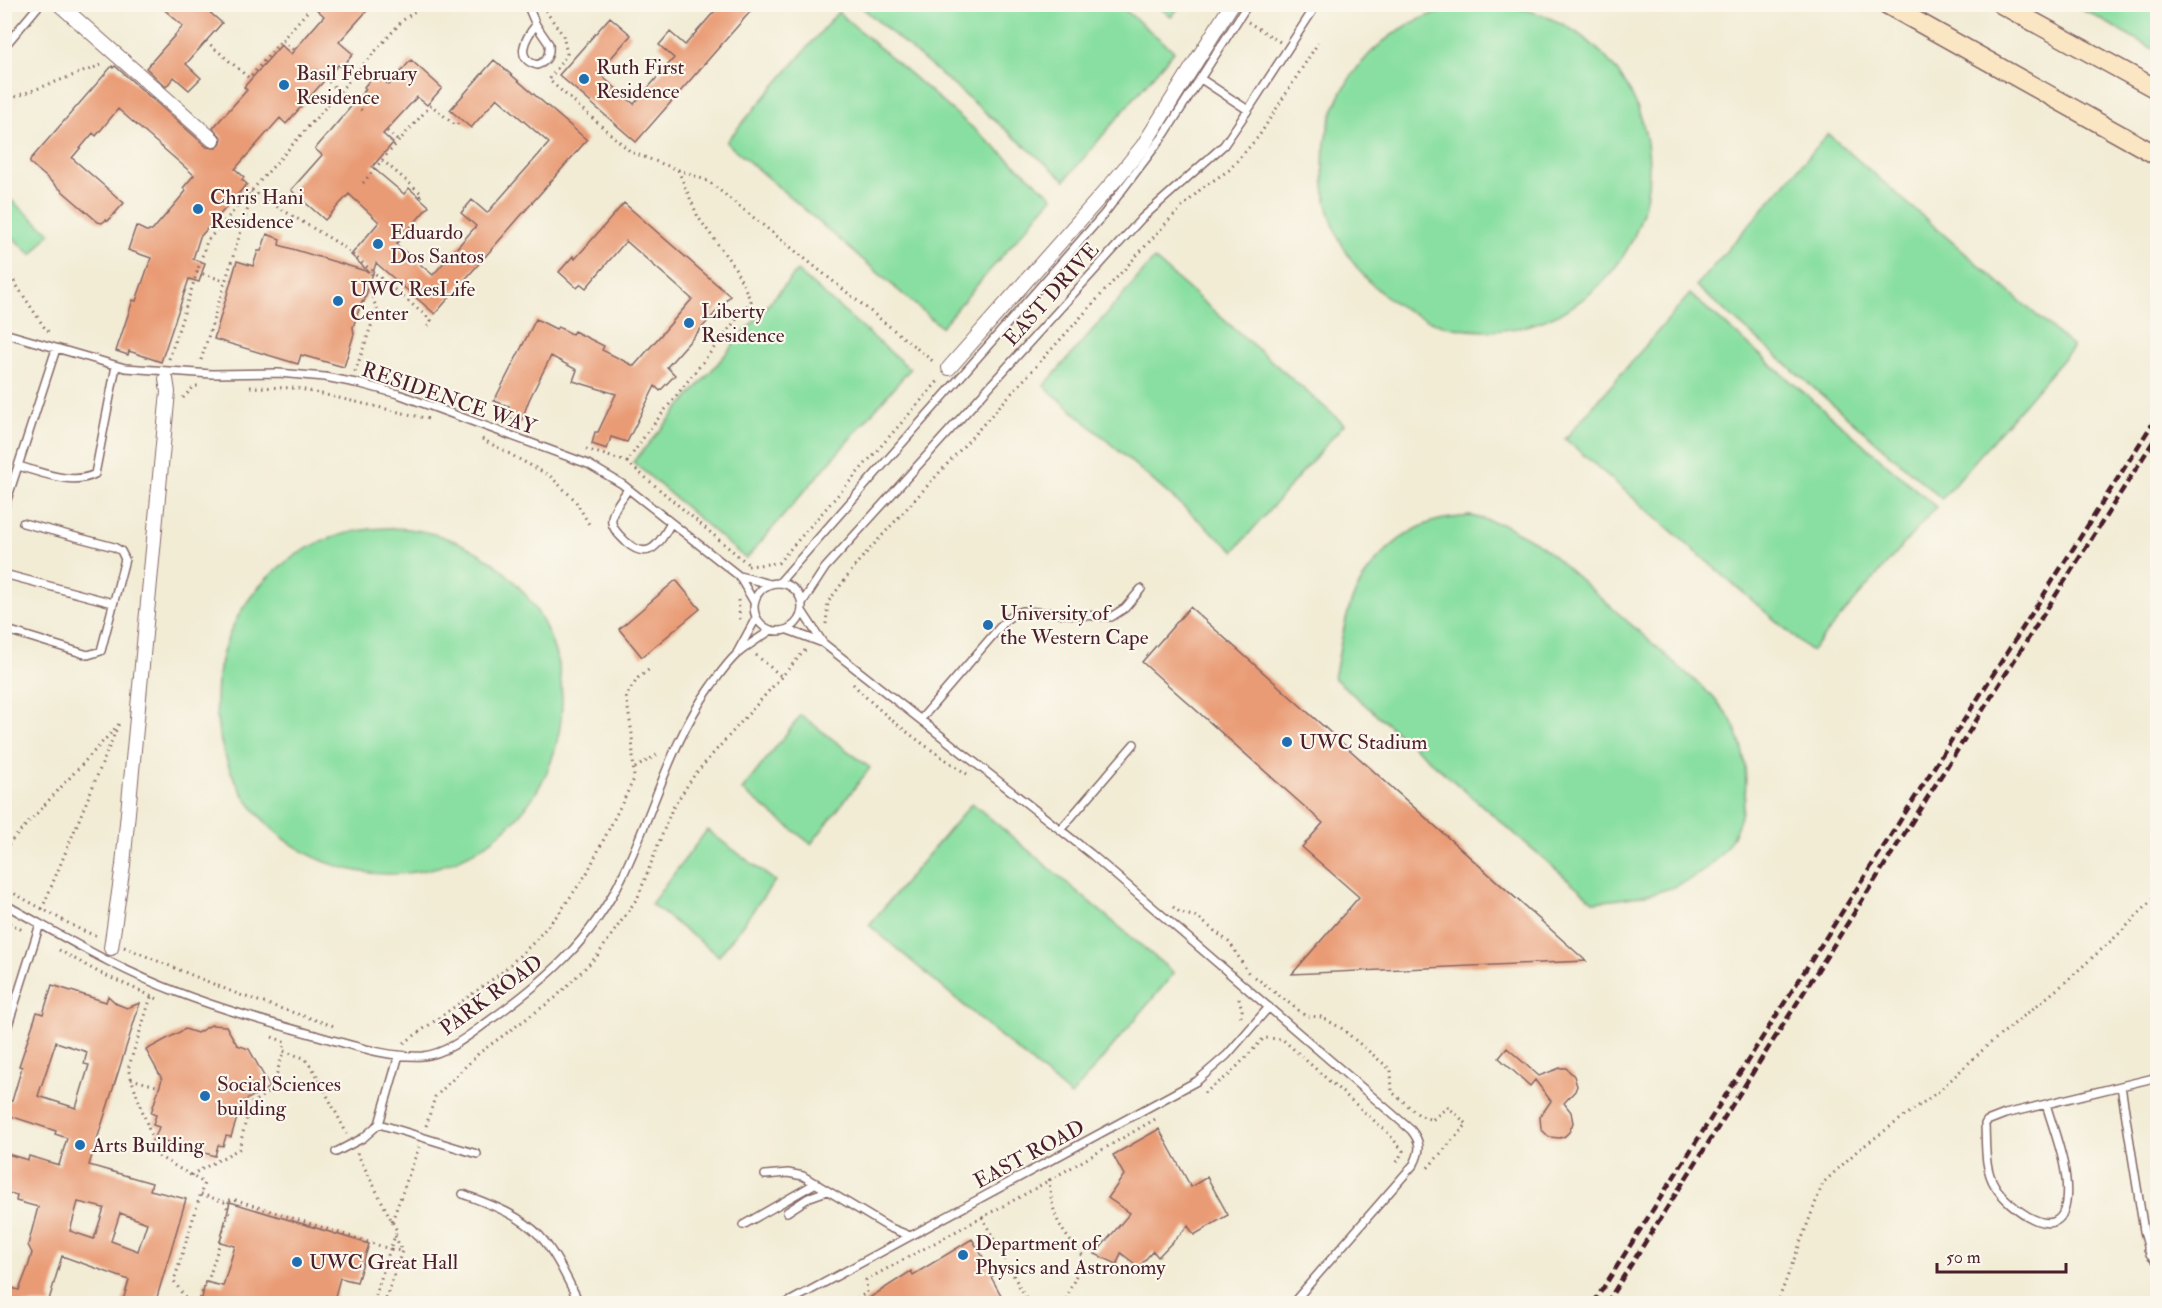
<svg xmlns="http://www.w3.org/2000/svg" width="2162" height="1308" font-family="'IM FELL Double Pica',serif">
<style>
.green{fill:#89dfa1;stroke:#6a7f66;stroke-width:1.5}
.building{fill:#e99b74;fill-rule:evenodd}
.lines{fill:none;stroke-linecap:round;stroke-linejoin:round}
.lane-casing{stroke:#856766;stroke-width:10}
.street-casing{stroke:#856766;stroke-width:16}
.secondary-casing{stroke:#856766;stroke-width:21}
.path{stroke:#856766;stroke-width:3;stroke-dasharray:1.5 4.5;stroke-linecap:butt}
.lane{stroke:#fff;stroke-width:7}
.street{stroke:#fff;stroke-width:14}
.secondary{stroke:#fbe6c4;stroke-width:18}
.rail{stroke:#4a1f2b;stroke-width:4.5;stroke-dasharray:9 4.5;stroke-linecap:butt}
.poi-dot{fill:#1f6fb2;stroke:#fbf7ec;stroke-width:2}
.labels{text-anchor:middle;stroke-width:4.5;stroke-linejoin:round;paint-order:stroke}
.poi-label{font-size:21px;fill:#4a1f2b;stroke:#fbf7ec;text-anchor:start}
.street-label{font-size:21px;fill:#4a1f2b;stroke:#fbf7ec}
</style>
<rect width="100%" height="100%" fill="#fbf7ec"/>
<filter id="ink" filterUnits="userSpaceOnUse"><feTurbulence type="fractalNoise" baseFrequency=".0167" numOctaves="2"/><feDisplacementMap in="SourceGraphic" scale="12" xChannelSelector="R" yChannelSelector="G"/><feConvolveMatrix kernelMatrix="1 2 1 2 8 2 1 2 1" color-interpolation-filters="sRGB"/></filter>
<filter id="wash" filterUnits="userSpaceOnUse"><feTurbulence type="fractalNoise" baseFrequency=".008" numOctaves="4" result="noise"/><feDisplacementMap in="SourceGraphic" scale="24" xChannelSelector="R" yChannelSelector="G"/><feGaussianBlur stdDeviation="1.35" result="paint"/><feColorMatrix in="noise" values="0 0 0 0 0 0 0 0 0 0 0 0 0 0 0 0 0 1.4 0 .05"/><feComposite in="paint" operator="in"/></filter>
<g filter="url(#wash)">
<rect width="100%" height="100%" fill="#f2ecd5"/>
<!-- green -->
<path class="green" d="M1323 168a163 163 0 1 1 326 0a163 163 0 1 1-326 0Z
M859,5h260l55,46 -109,129z
M1157,5h24l-10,12z
M2075,5h82v46z
M838,12l215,185 -112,130 -215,-185z
M1828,134l245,213 -131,152 -246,-213z
M5,195l45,38 -18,22 -27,-24z
M1154,259l190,165 -110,127 -190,-165z
M797,271l113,98 -164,190 -113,-97z
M1690,294l246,213 -125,144 -246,-212z
M1471,516l34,9 37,21 169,149c7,8 15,16 20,25 25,47 19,113 -24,148 -32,26 -74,30 -113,34l-260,-224c6,-25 9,-57 19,-80 15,-35 48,-68 86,-78 10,-2 21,-3 32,-4z
M216 701a173 173 0 1 1 346 0a173 173 0 1 1-346 0Z
M801,715l69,53 -59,76 -69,-54z
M972,803l202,170 -103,123 -202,-171z
M707,830l68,51 -56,75 -68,-52z"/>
<g id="blocks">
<!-- building -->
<path class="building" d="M158,4h42l22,19 -36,41 15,14 -12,12 -15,-13 -8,10 -20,-19 37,-42z
M311,4h62l-34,38 14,12 -11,13 -4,-2 -52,59 -6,-6 -45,51 9,8 -2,3 5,4 -47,53 -7,22 12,4 -6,19 -10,-3 -28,83 -32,-11 -1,4 -12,-4 17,-51 3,1 15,-43 -23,-8 8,-24 10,5h6l34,-40 -3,-3 11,-13 -76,-66 -22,27 -3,-3 -21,25 52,45 -16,18 -2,-1 -4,3 -4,-1 -68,-59v-3l82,-94 1,2 2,-2 92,81 9,1 4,-3 2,-7 -9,-10 34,-38 -3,-3 37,-42 10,9 33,-38z
M721,4h36l-121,138 -77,-67 51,-58 21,18 -33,38 36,31 40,-46 -15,-13 11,-13 15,13z
M411,60l31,28 -15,17 -10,-8 -34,37 10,9 -21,24 32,27 5,-6 20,18 -33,38 37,31 43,-49 -15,-13 11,-13 15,13 62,-70 -52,-45 -26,30 -21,-18 44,-50 93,80 -152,174 -59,-51 -12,39 -2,-1 -9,26 1,7 -10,33 -43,-12 -3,9 -84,-25 23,-78 16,5 5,-15h3l6,-17 13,5 -1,6 90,27 -18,-17 28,-33 -30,-28 -24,26 -34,-30 31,-35 -7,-6 51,-60 -2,-2 11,-13 14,11z
M624,203l106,93 -63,71 8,8 -15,16 -5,-5 -28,56 -16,-5 -4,12 -15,-5 3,-12h3l18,-38 -43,-13 4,-11 -26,-14 -22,44 -8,22 -15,-5 3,-11 -15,-5 42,-82 20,10 2,-2 14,7 2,-3 30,15 -2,4 32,16 58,-67 -66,-58 -40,47 -5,-4 -4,4 -18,-16 14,-16 2,3z
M676,580l24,29 -58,48 -23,-28z
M1190,607l396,354 -294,13 67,-77 -57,-50 21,-24 -181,-161z
M52,985l54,17 2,-6 9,8 10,4 13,-5 -51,162 63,18 -2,7 36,9 -31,105h-33l7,-24 -67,-24 -13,44h2v4h-47v-18l15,4 9,-23 4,-14 -4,-8 10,-38 -22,-6 1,-6 -13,-3v-39l24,7 1,-4 30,9 8,-27 -12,-4 1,-3 -52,-17v-15l8,2 10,-34 -3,-1 18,-54 6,2zM56,1042l31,10 -3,12 5,1 -13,43 -38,-12zM78,1202l26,6 -10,31 -24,-8zM120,1213l27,10 -9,28 -27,-10z
M211,1025l15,1 11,19 12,4 21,38 -28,15 -11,35 -5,-1 -3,10 -5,-1 -3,11 -60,-18 4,-11 -6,-2 3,-10 -5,-2 11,-34 -16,-29 39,-21 12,4z
M1507,1048l32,28 21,-8h6l8,8 3,10 -2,5 -11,12 7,9 2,11 -4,9 -4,4 -5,2 -11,-1 -8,-8 -1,-12 11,-16 -16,-21 -5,6 -31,-28z
M1159,1129l32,58 16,-10 21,38 -34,20 -6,-9 -30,31 -5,-6 -14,16 -18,-14 -4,11 -22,-10 35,-41 -22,-15 16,-23 -11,-20z
M230,1202l139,42 -12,38 -17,-4 -7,26h-132l4,-22 18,4 12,-40 -15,-4z
M972,1239l22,36 -3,2 15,27h-146l51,-33 2,4z"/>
</g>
</g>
<g filter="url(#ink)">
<use href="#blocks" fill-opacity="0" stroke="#856766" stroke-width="1.5"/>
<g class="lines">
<defs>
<path id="lane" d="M527,4l9,21 13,19c1,10 -2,18 -12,21 -23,-6 -12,-27 -1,-40
M4,47l36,-43
M1201,79l47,31
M4,333l121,35 87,6 66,-1 47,4 36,7 37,10 190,70 34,20 117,92 15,26
M18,466c23,6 54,20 77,8l21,-108
M628,489c-5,9 -18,22 -16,34 1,7 9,14 14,19 24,21 34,0 45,-19
M4,509l52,-160
M4,574l109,29
M739,576l31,8
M754 607a24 24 0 1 1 48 0a24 24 0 1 1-48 0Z
M779,583l325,-369 60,-79 84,-131
M802,603l23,-35 317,-350 82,-73 24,-35 69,-106
M802,611l21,32
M4,629l84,26 13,-4 24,-92 -4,-8 -7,-4 -91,-24
M788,630l35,13 268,211 320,276c10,12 10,20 3,34l-122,140
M737,653l19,-35
M921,719l85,-99 8,-6 9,-3 88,6 14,-9 16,-19
M1061,829l73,-85
M4,904c57,31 112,65 173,88 46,18 94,31 141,44 34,9 70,22 105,20 23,-2 45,-20 63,-33 59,-42 105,-81 137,-148 30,-62 47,-132 88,-189 8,-11 16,-23 26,-32 10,-8 22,-16 33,-23
M4,1038l36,-114
M2121,1086l23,145 6,23 8,8
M2046,1104c9,31 24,66 20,98 -6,46 -59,4 -71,-16 -11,-17 -9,-42 -10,-62l2,-3 18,-7 153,-37
M379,1124l98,30
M336,1152l27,-14 16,-14 20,-69
M765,1175l23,-2 15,3 85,51 22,9
M463,1194c26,10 56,20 77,42 17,19 28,45 40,68
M787,1212l23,-15 17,-6
M743,1225l73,-42
M2148,1249l10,-2
M785,1304l412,-223 30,-26 42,-48"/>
<path id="street" d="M59,4l154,136
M949,368l167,-189 27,-33 89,-142
M111,948l12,-83 45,-473 -2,-13"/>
<path id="secondary" d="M1886,4l272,152
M2001,4l157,86"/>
</defs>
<!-- lane casing -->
<use href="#lane" class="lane-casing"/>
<!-- street casing -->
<use href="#street" class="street-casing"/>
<!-- secondary casing -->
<use href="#secondary" class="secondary-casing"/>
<!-- path -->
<path class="path" d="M542,6l21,29 4,19 -18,26 82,72 77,29 227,182
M1248,22l32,20
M282,40l32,-36
M206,41l43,37 33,-38 12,10
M315,70l49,42
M4,101l100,-37
M387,131l12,11
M382,160l49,-55 25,21 4,-5
M678,170l20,47 37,51 16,33 -105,133 -19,28 122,103
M363,183l19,-23 40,34 -4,5
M251,191l90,54 90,75 -4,8
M4,266l42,64 5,3
M197,272l28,9
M169,359l38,-118 195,-220 22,-17
M201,360l47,-152 -2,-10
M355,372l22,-63 -6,-15 1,-23
M250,387l46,1 133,31
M183,398l12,-12h3
M482,439l68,37 25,24 15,26
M586,449l41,13
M748,566l30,-3 162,-184
M738,600l2,21
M826,624l2,-22 31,-41 311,-342 32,-31 27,-18 30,-34 59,-93
M756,655l25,21
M853,684c34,36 76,65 117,92
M635,768l25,-15
M4,849l117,-127
M4,888l77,42 18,7
M1173,907l8,6 16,4 33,26 19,31
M42,909l75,-181
M4,920l20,11
M124,947l116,48 97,32
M59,950l39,22 62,28
M1255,977l51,39 15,1 20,11 50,42 1,22 27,23 13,5 16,-13 19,17 -42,47
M151,997l-23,72 30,87 46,27 -30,98 15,23
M1239,998l3,12 -2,11
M272,1037l13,5 -2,9 21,7 11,14 32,62
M404,1043l96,-69 32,-30 28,-32 27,-39 47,-94 -2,-45 -6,-38 12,-18 13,-10
M131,1079l29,8
M1204,1093l25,-18 35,-37 18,1 105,93 16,19 -8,15
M426,1126l9,-29 44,-44 76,-55 42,-42 41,-59 34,-88 23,-35 112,-126
M357,1153l40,78 -7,18 12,2 -18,53
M191,1175l48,-26 11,-45 22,-14 11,-38
M1049,1179c3,38 10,50 35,78l-20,47
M201,1194l23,8 9,-3 157,50 -17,55
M982,1217l47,87
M392,1221l27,-74
M395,1236l7,15
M197,1304l13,-29 19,-63 -3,-7 3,-3
M846,1304l21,-11 -1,-13 161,-87 132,-76
M1777,1304l46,-121 34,-32 82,-60 49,-46 73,-59 61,-55 36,-37"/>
<!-- lane -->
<use href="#lane" class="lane"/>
<!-- street -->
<use href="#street" class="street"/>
<!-- secondary -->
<use href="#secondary" class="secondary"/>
<!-- rail -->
<path class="rail" d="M1593,1304l565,-889
M1606,1304l552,-870"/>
</g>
</g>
<!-- markers -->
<g class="poi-dot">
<circle cx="584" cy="79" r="6"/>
<circle cx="284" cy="85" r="6"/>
<circle cx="198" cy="209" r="6"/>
<circle cx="378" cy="244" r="6"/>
<circle cx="338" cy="301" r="6"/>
<circle cx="689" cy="323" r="6"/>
<circle cx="988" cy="625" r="6"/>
<circle cx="1287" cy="742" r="6"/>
<circle cx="205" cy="1096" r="6"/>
<circle cx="80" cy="1145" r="6"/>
<circle cx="963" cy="1255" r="6"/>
<circle cx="297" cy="1262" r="6"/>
</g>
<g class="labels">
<!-- poi labels -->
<g class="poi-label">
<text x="596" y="74">Ruth First<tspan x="596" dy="24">Residence</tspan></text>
<text x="296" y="80">Basil February<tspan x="296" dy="24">Residence</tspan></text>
<text x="210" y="204">Chris Hani<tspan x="210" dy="24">Residence</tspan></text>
<text x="390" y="239">Eduardo<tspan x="390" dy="24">Dos Santos</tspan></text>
<text x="350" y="296">UWC ResLife<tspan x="350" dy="24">Center</tspan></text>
<text x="701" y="318">Liberty<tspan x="701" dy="24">Residence</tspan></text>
<text x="1000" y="620">University of<tspan x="1000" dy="24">the Western Cape</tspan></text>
<text x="1299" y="749">UWC Stadium</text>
<text x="217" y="1091">Social Sciences<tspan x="217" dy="24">building</tspan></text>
<text x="92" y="1152">Arts Building</text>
<text x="975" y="1250">Department of<tspan x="975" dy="24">Physics and Astronomy</tspan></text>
<text x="309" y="1269">UWC Great Hall</text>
</g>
<!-- street labels -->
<g class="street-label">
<text transform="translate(1051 294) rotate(-48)" y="7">EAST DRIVE</text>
<text transform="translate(449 398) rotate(19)" y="7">RESIDENCE WAY</text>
<text transform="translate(491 995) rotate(-36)" y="7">PARK ROAD</text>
<text transform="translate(1029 1154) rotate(-28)" y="7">EAST ROAD</text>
</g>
</g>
<!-- margin -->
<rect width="2162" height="1308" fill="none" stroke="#fbf7ec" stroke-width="24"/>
<!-- scale -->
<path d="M1937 1263v9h129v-9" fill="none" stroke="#4a1f2b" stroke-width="3"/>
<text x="1946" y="1263" font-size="18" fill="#4a1f2b" stroke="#fbf7ec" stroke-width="4.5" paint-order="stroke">50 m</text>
</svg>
